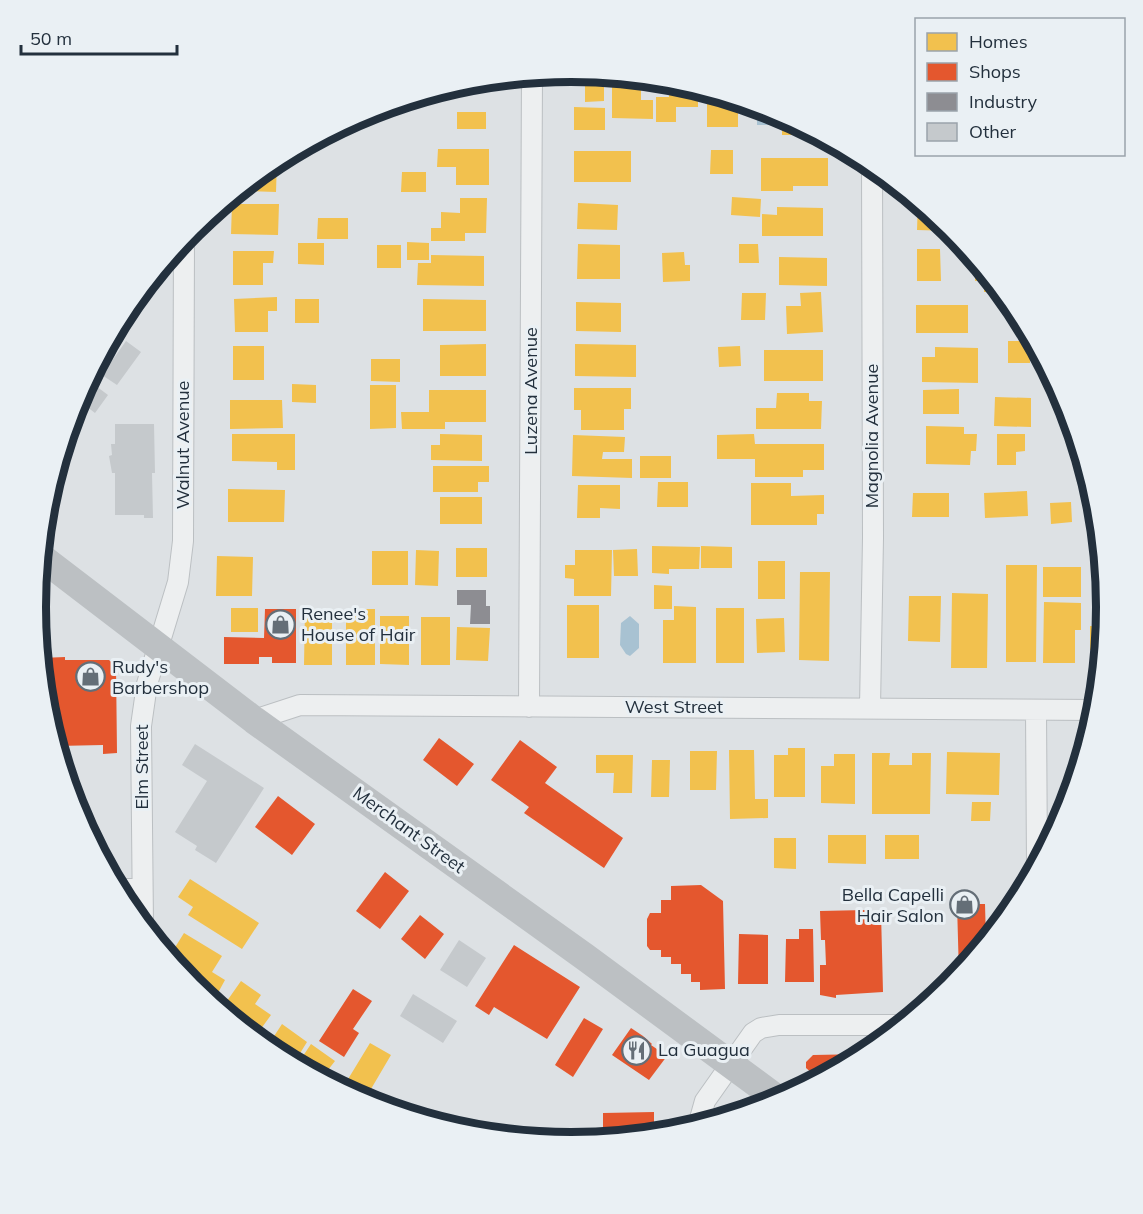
<svg xmlns="http://www.w3.org/2000/svg" width="1143" height="1214" font-family="Mulish,sans-serif">
<style>
.water{fill:#a8c2d2}
.homes{fill:#f2c14e}
.shops{fill:#e4572e}
.industry{fill:#8d8d92}
.building{fill:#c5c9cc}
.lines{fill:none;stroke-linecap:round;stroke-linejoin:round}
.minor-casing{stroke:#bbbfc2;stroke-width:22}
.minor{stroke:#edeff0;stroke-width:20}
.secondary{stroke:#bcc0c3;stroke-width:28}
.labels{text-anchor:middle;stroke-width:6;stroke-linejoin:round;paint-order:stroke}
.street-label{font-size:18px;fill:#23303d;stroke:#eaf0f4}
.poi-label{font-size:18px;fill:#23303d;stroke:#eaf0f4;text-anchor:start}
.rim{fill:none;stroke:#23303d;stroke-width:8}
</style>
<rect width="100%" height="100%" fill="#dde1e4"/>
<!-- water -->
<path class="water" d="M757,107l15,4v14h-15z
M630,616l9,8v24l-9,8 -4,-2 -6,-9 1,-22z"/>
<!-- homes -->
<path class="homes" d="M566,72l38,3v26l-19,1v-21h-19z
M612,75l29,3v22h12v19l-41,-1z
M487,80v7h-19v-5z
M669,81l29,8v18h-22v15h-20v-25h13z
M707,91l22,7v3h9v26h-31z
M574,107l31,1v22h-31z
M457,112h29v17h-29z
M782,115l20,11v9h-20z
M351,121v9l-17,-1 11,-5z
M438,149h51v36h-33v-18h-19z
M711,150h22v24h-23z
M574,151h57v31h-57z
M761,158h67v28h-35v5h-32z
M277,160l-1,32 -32,-1v-5z
M402,172h24v20h-25z
M732,197l29,2 -1,18 -29,-2z
M460,198h27l-1,35h-21v8h-34v-13h10v-16l19,1z
M918,202l32,27 1,2 -34,-1z
M578,203l40,2 -1,25 -40,-1z
M232,204h47l-1,31 -47,-1z
M777,207l46,1v28h-61v-22l15,1z
M318,218h30v21h-31z
M407,242l22,1v17h-22z
M298,243h26v22l-26,-1z
M578,244l42,1v34h-43z
M739,244h19l1,19h-20z
M377,245h24v23h-24z
M917,249h23l1,32h-24z
M233,251h41l-1,12h-10v22h-30z
M684,252l1,13h5v16l-27,1 -1,-29z
M431,255l53,1v30l-67,-1 1,-22h13z
M779,257l48,1v28l-48,-1z
M975,268h8l19,24h-18v-12l-9,1z
M821,292l2,40 -36,2 -1,-28h15l-1,-13z
M742,293h24l-1,27h-24z
M277,297v14h-9v21h-33l-1,-33z
M295,299h24v24h-24z
M423,299l63,1v31h-63z
M576,302l45,1v29l-45,-1z
M916,305h52v28h-52z
M1008,341h22v22h-22z
M486,344v32h-46v-31z
M575,344l61,1v32l-61,-1z
M233,346h31v34h-31z
M740,346l1,20 -22,1 -1,-20z
M935,347l43,1v35l-56,-1v-25h13z
M764,350h59v31h-59z
M371,359h29v23l-29,-1z
M292,384l24,1v18l-24,-1z
M370,385h26v43l-26,1z
M574,388h57v21h-7v21h-43v-20h-7z
M959,389v25h-36v-24z
M429,390h57v32h-41v7h-43l-1,-17h28z
M777,393h32v8h13l-1,28h-65v-21h20z
M995,397l36,1v29l-37,-1z
M230,400h52l1,28 -53,1z
M926,426l38,1v7h13l-1,17h-5l-1,14 -44,-1z
M232,434h63v36h-18v-8l-45,-1z
M440,434l42,1v26l-51,-1v-15h9z
M754,434l1,10h69v26h-21v7h-48v-18h-38v-24z
M997,434h28v17l-9,1v13h-19z
M573,435l52,2 -1,15h-21l-1,7h30v19l-60,-2z
M640,456h31v22h-31z
M433,466h56v16h-11v10h-45z
M658,482h30v25h-31z
M751,483h40v13l33,-1v19h-7v11h-66z
M578,485h42v24l-20,-1v10h-23z
M228,489l57,1 -1,32h-56z
M1027,491l1,25 -43,2 -1,-25z
M913,493h36v24h-37z
M440,497h42v27h-42z
M1071,502l1,20 -21,2 -1,-21z
M652,546l48,1 -1,22h-30v5l-17,-1z
M701,546l31,1v21h-31z
M456,548h31v29h-31z
M637,549l1,27h-24l-1,-26z
M416,550l23,1 -1,35 -23,-1z
M575,550h37l-1,46h-37v-17l-9,-1v-13h10z
M372,551h36v34h-36z
M217,556l36,1 -1,39h-36z
M758,561h27v38h-27z
M1006,565h31l-1,97h-30z
M1043,567h38v30h-38z
M800,572h30l-1,89 -30,-1z
M654,585l18,1v23h-18z
M952,593l36,1 -1,74h-36z
M909,596h32l-1,46 -32,-1z
M1044,602l37,1v27h-6v33h-32z
M567,605h32v53h-32z
M674,606l22,1v56h-33v-43h11z
M231,608h27v24h-27z
M716,608h28v55h-28z
M305,609h27v56h-28z
M346,609h29v56h-29z
M380,616h29v49l-29,-1z
M421,617h29v48h-29z
M784,618l1,34 -28,1 -1,-34z
M1090,626h15l-3,36h-5v-12h-7z
M457,627l33,1 -2,33 -32,-1z
M788,748h17v49h-31v-42h14z
M1075,749h10l-10,33z
M729,750h25l1,49h13v19l-38,1z
M690,751h27l-1,39h-26z
M947,752l53,1 -1,42 -53,-1z
M872,753h18l-1,12h23v-12h19l-1,61h-58z
M834,754h21v50l-34,-1v-37h13z
M596,755h37l-1,38h-19l1,-20h-18z
M652,760h18l-1,37h-18z
M972,802h19l-1,19h-19z
M828,835h38v29l-38,-1z
M885,835h34v24h-34z
M774,838h22v31l-22,-1z
M190,879l69,44 -17,26 -54,-34 5,-8 -15,-10z
M184,933l38,23 -10,16 13,8 -12,22 -20,-17 -14,-16 2,-3 -12,-9z
M241,981l20,14 -6,9 16,11 -16,22 -33,-29z
M282,1024l25,18 -13,21 -27,-16z
M370,1043l21,12 -20,34 14,9 -5,8 -14,-4 -24,-13z
M311,1044l24,17 -7,9 12,9 -4,6 -39,-20z"/>
<!-- shops -->
<path class="shops" d="M265,609h31v54h-24v-6h-13v7h-35v-27l40,1z
M65,657v3h44l7,6 1,87 -14,1v-9l-46,1 -11,-35 -5,-53z
M439,738l35,26 -17,22 -34,-26z
M520,740l37,27 -12,16 78,55 -19,30 -80,-55 5,-6 -38,-27z
M278,796l37,28 -23,31 -37,-28z
M385,872l24,19 -29,38 -24,-18z
M701,885l22,16 2,88 -25,1v-8h-9v-8h-10v-10h-10v-7h-10v-7h-11l-3,-4v-27l3,-6h11v-13h10v-14z
M957,904h28l1,37 -27,34z
M865,910v3l16,-1 2,80 -47,3v3l-16,-3v-30h6l-1,-25h-4l-1,-29z
M420,915l24,19 -19,25 -24,-20z
M799,929h14l1,53h-29l1,-43h13z
M739,934l29,1v49h-30z
M514,945l66,42 -33,52 -53,-32 -5,8 -14,-9z
M353,989l19,12 -19,28 6,4 -15,24 -25,-16z
M584,1018l19,11 -30,48 -18,-12z
M631,1028l12,8 9,8 -1,1 16,11 -18,24 -37,-25z
M865,1054l-46,25 -13,-11v-6l7,-7z
M654,1112v22l-51,5v-26z"/>
<!-- industry -->
<path class="industry" d="M457,590h29v16h4v18h-20l1,-19h-14z"/>
<!-- building -->
<path class="building" d="M126,341l15,11 -24,33 -15,-10z
M88,380l20,15 -13,18 -17,-13z
M115,424h39l1,49h-3l1,45h-9v-3h-29v-42h-3l-3,-17 3,-1 -1,-11h4z
M195,744l69,44 -48,75 -21,-13 2,-4 -22,-14 32,-51 -25,-16z
M459,940l27,18 -19,29 -27,-17z
M413,994l44,27 -14,22 -43,-27z"/>
<g class="lines">
<defs>
<path id="minor" d="M529,707l3,-632
M870,707l3,-169 -1,-374
M1036,710l1,156
M254,720l46,-15 797,5
M118,889h24
M143,924l-2,-198 6,-42 31,-102 5,-41 1,-301
M698,1126l7,-25 48,-68 8,-5 18,-3h124"/>
</defs>
<!-- minor casing -->
<use href="#minor" class="minor-casing"/>
<!-- minor -->
<use href="#minor" class="minor"/>
<!-- secondary -->
<path class="secondary" d="M41,557l213,163 331,237 194,143"/>
</g>
<!-- icons -->
<defs>
<symbol id="shop-ring" viewBox="-11 -11 22 22"><circle r="9.5" fill="#eaf0f4" stroke="#646e77" stroke-width="1.5"/><path d="M-5-2.5h2.3a2.7 3.5 0 0 1 5.4 0H5L5.5 6h-11ZM-1.5-2.5h3a1.5 2.3 0 0 0-3 0Z" fill="#646e77"/></symbol>
<symbol id="restaurant-ring" viewBox="-11 -11 22 22"><circle r="9.5" fill="#eaf0f4" stroke="#646e77" stroke-width="1.5"/><path d="M-5-6h1v4h1v-4h1v4h1v-4h1v5L-1.5 .5V6h-2V.5L-5-1ZM5-6V6H3V1.5H1.5Q1.5-4 5-6Z" fill="#646e77"/></symbol>
</defs>
<g fill-rule="evenodd">
<use href="#shop-ring" x="264" y="608" width="33" height="33"/>
<use href="#shop-ring" x="74" y="660" width="33" height="33"/>
<use href="#shop-ring" x="948" y="888" width="33" height="33"/>
<use href="#restaurant-ring" x="620" y="1034" width="33" height="33"/>
</g>
<g class="labels">
<!-- street labels -->
<g class="street-label">
<text transform="translate(531 391) rotate(-90)" y="6">Luzena Avenue</text>
<text transform="translate(872 436) rotate(-90)" y="6">Magnolia Avenue</text>
<text transform="translate(183 445) rotate(-90)" y="6">Walnut Avenue</text>
<text x="674" y="713">West Street</text>
<text transform="translate(142 767) rotate(-90)" y="6">Elm Street</text>
<text transform="translate(409 830) rotate(36)" y="6">Merchant Street</text>
</g>
<!-- poi labels -->
<g class="poi-label">
<text x="301" y="620">Renee's<tspan x="301" dy="21">House of Hair</tspan></text>
<text x="112" y="673">Rudy's<tspan x="112" dy="21">Barbershop</tspan></text>
<text x="944" y="901" text-anchor="end">Bella Capelli<tspan x="944" dy="21">Hair Salon</tspan></text>
<text x="658" y="1056">La Guagua</text>
</g>
</g>
<!-- crop -->
<path d="M0 0H1143V1214H0ZM46 607a525 525 0 1 1 1050 0a525 525 0 1 1-1050 0Z" fill="#eaf0f4" fill-rule="evenodd"/>
<path class="rim" d="M46 607a525 525 0 1 1 1050 0a525 525 0 1 1-1050 0Z"/>
<!-- legend -->
<rect x="915" y="18" width="210" height="138" fill="#eaf0f4" stroke="#9aa3ab" stroke-width="1.5"/>
<rect x="927" y="33" width="30" height="18" fill="#f2c14e" stroke="#9aa3ab" stroke-width="1.5"/>
<text x="969" y="48" font-size="18" fill="#23303d">Homes</text>
<rect x="927" y="63" width="30" height="18" fill="#e4572e" stroke="#9aa3ab" stroke-width="1.5"/>
<text x="969" y="78" font-size="18" fill="#23303d">Shops</text>
<rect x="927" y="93" width="30" height="18" fill="#8d8d92" stroke="#9aa3ab" stroke-width="1.5"/>
<text x="969" y="108" font-size="18" fill="#23303d">Industry</text>
<rect x="927" y="123" width="30" height="18" fill="#c5c9cc" stroke="#9aa3ab" stroke-width="1.5"/>
<text x="969" y="138" font-size="18" fill="#23303d">Other</text>
<!-- scale -->
<path d="M21 45v9h156v-9" fill="none" stroke="#23303d" stroke-width="3"/>
<text x="30" y="45" font-size="18" fill="#23303d" stroke="#eaf0f4" stroke-width="4.5" paint-order="stroke">50 m</text>
</svg>
